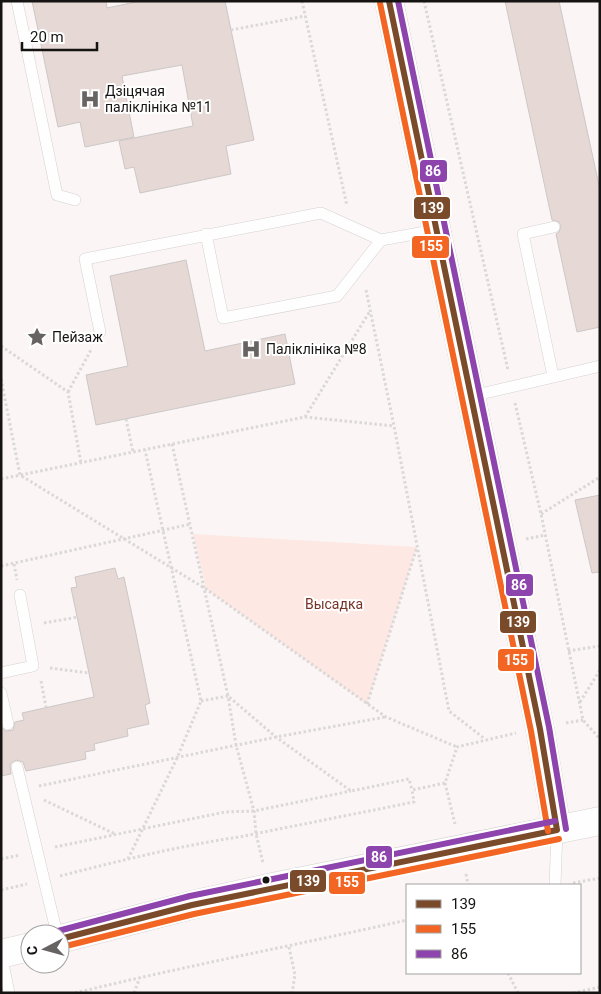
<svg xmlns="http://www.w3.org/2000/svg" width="601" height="994" font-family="Roboto,sans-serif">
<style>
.green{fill:#fde8e3}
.building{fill:#e5d8d5;stroke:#ccc8c7}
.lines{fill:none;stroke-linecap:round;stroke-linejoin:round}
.lane-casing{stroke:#d5d1d0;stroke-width:12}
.secondary-casing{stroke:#d5d1d0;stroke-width:29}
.path{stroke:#dad8d8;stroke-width:3;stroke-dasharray:2.5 2.5;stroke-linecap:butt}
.lane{stroke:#fefefe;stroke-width:11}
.secondary{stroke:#fefefe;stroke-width:28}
.bus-1-casing{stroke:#fff;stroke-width:10}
.bus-2-casing{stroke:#fff;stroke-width:10}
.bus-3-casing{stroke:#fff;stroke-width:10}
.bus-1{stroke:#7a4b2a;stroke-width:6}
.bus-2{stroke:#f26522;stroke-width:6}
.bus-3{stroke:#8e44ad;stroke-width:6}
.bus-dot{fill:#161413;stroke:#fff;stroke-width:2}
.labels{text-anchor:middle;stroke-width:4;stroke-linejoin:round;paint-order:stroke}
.poi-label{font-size:14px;fill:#161413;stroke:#fff;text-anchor:start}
.park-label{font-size:14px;fill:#763224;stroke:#fff}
.line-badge{stroke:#fff;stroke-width:2}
.badge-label{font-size:14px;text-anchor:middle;font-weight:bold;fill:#fff}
</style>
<rect width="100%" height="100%" fill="#fbf6f5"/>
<!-- green -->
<path class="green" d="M193,534l224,13 -50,157 -161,-115z"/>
<!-- building -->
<path class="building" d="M32,1h74l1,7 33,-7h85l29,139 -28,6 5,28 -91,19 -6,-26 -9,2 -6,-28 74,-15 -11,-61 -60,11 12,61 -49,10 -5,-25 -22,5z
M505,1h54l41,189v137l-23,5 -21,-98 3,-2 2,-6 -2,-4 -7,-2z
M186,260l19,91 80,-17 10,50 -199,41 -10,-50 42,-9 -18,-90z
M600,495v77l-8,1 -17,-73z
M115,568l3,11 6,-2 11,52 15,74 -5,2 4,19 -22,5 1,7 -34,8 1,6 -10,2 1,7 -60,12 -3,-9 -7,-2 -6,4 1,10 -10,2v-49l5,4 7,-1 2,-8 9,-2 -2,-7 72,-16 -23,-109 6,-1 -2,-10z"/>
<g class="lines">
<defs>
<path id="lane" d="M17,1l40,194 18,5
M206,234l17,84 114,-22 44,-56
M100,332l-15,-73 236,-46 60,27 55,-10
M553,376l-30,-142 31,-7
M472,396l128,-30
M1,673l32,-7 -13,-71
M1,693l7,31
M17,767l40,167
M555,885l2,-55
M1,954l8,39"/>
<path id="secondary" d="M389,1l151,728 17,101
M60,939l132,-34 76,-17 332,-67
M1,954l29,-7"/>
</defs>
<!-- lane casing -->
<use href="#lane" class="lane-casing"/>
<!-- secondary casing -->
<use href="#secondary" class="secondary-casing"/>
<!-- path -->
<path class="path" d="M302,1l45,205
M424,1l84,369
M231,30l74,-14
M366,290l28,136 55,285 36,28
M1,346l67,46 13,71
M1,379l19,96 186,114 180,128 71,30
M68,392l24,-44
M515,403l26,111 42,206 17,19
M305,417l65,-106
M126,419l7,33
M172,444l56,252 48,41 75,54 58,-12 3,11
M1,479l304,-62 89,9
M541,514l59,-37
M526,539l19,-4
M14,564l3,16
M1,566l190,-42
M44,623l34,-6
M568,651l32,-5
M50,668l39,5
M41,681l5,26
M201,701l27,-5 8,49 18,66 2,23 7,29
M580,702l20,-32
M367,704l50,-157
M566,723l17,-3
M445,783l10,41
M39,786l237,-49 109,-20
M44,800l71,34
M55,847l170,-35 29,-1 97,-20
M1,859l19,-4
M128,859l49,-101 24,-57 -56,-251
M466,874l2,11
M60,876c59,-15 118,-30 179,-39l175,-35 -2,-12 33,-7 12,-36 59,-14
M573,883l27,-5
M1,890l26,-6
M289,947l6,28 -3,18
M508,973l10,20
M75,993c110,-27 222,-48 332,-73
M134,993l6,-16
M573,993l27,-6"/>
<!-- lane -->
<use href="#lane" class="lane"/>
<!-- secondary -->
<use href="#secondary" class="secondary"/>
<defs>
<path id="bus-1" d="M389,1l151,728 17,101
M60,939l132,-34 365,-75"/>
<path id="bus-2" d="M380,3l151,728 17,100
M62,947l132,-33 365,-75"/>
<path id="bus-3" d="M398,1l151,726 17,102
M58,931l132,-35 365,-75"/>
</defs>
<!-- bus-1 casing -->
<use href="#bus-1" class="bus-1-casing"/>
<!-- bus-2 casing -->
<use href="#bus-2" class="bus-2-casing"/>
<!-- bus-3 casing -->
<use href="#bus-3" class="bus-3-casing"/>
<!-- bus-1 -->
<use href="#bus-1" class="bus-1"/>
<!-- bus-2 -->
<use href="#bus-2" class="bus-2"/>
<!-- bus-3 -->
<use href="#bus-3" class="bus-3"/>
</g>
<!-- icons -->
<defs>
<symbol id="hospital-bare" viewBox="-9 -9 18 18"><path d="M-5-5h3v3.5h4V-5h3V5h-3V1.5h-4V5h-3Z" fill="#666362" stroke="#fff" stroke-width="2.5" paint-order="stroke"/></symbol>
<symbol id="sight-bare" viewBox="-9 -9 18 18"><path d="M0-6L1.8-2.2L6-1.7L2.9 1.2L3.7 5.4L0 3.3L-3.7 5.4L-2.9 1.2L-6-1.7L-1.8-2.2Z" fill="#666362" stroke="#fff" stroke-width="2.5" paint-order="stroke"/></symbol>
</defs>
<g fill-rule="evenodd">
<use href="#hospital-bare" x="76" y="85" width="28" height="28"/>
<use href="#sight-bare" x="23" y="323" width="28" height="28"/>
<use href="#hospital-bare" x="237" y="335" width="28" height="28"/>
</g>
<!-- markers -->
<circle class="bus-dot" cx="266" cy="880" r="4.5"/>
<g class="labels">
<!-- poi labels -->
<g class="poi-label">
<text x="105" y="96">Дзіцячая<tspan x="105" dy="16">паліклініка №11</tspan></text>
<text x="52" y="342">Пейзаж</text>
<text x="266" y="354">Паліклініка №8</text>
</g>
<!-- park labels -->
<g class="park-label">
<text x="334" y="609">Высадка</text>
</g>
</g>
<g class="line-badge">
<rect x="419" y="159" width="29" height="24" rx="5" fill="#8e44ad"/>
<rect x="413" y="196" width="38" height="24" rx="5" fill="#7a4b2a"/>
<rect x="411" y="235" width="39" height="24" rx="5" fill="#f26522"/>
<rect x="505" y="573" width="29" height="24" rx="5" fill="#8e44ad"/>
<rect x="499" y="610" width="38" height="24" rx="5" fill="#7a4b2a"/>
<rect x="497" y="648" width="38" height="24" rx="5" fill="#f26522"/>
<rect x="365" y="845" width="28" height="24" rx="5" fill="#8e44ad"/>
<rect x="289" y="869" width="38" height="24" rx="5" fill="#7a4b2a"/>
<rect x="328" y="871" width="38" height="24" rx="5" fill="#f26522"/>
</g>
<g class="badge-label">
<text x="433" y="176">86</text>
<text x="432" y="213">139</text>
<text x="431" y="251">155</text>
<text x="519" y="590">86</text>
<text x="518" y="627">139</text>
<text x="516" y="665">155</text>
<text x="379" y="862">86</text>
<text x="308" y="886">139</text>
<text x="347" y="887">155</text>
</g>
<!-- border -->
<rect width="601" height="994" fill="none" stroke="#161413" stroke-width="5"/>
<!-- legend -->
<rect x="406" y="884" width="175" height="90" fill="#ffffff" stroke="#a2a1a1"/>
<rect x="416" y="900" width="25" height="8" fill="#7a4b2a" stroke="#a2a1a1"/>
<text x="451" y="909" font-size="15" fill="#161413">139</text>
<rect x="416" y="925" width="25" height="8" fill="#f26522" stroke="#a2a1a1"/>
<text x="451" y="934" font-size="15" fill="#161413">155</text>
<rect x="416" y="950" width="25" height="8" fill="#8e44ad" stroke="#a2a1a1"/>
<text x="451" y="959" font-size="15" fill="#161413">86</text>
<!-- north arrow -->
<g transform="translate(45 949) rotate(264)"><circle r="24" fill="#ffffff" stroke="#a2a1a1"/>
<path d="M0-4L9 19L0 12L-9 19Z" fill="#666362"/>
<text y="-8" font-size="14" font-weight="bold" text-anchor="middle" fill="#161413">С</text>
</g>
<!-- scale -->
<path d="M22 42v8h75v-8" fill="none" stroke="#161413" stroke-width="2.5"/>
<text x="30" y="42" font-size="15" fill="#161413" stroke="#ffffff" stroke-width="4" paint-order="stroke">20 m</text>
</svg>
